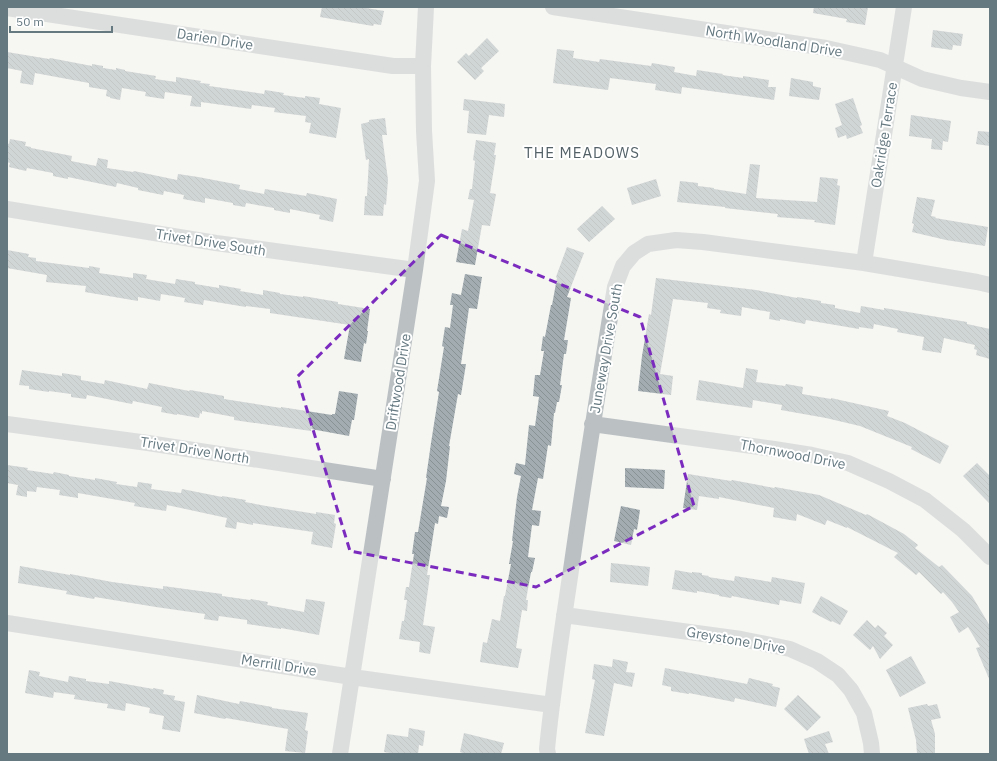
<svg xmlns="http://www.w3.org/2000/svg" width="997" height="761" font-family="'IBM Plex Sans',sans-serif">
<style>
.building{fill:url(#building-back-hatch)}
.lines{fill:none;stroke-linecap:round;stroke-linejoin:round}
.minor{stroke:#bbc1c3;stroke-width:16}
.marked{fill:none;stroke:#7b2cbf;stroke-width:3;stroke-dasharray:8 5;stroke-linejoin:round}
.labels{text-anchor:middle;stroke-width:4;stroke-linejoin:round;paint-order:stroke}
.street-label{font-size:14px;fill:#657981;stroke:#fff}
.neighbourhood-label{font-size:15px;letter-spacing:1px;fill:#536167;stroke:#fff}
</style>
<defs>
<pattern id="building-back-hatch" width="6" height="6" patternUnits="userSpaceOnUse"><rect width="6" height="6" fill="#a3adb1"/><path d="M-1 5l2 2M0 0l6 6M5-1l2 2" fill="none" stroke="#889295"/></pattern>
</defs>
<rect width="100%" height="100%" fill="#f5f5f2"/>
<!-- building -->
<path class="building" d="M322,7h38l24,4 -3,14 -7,-1 -1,2 -53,-9z
M814,7h54l-3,18 -19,-3 1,-3 -34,-6z
M933,30l30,4 -2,12 -8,-1 -1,5 -21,-3z
M487,38l12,13 -18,17 3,3 -9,9 -18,-18 9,-9 3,3z
M557,49l17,2 -1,7 26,4 1,-3 51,7 1,-3 23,4 -1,5 22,4 1,-6 26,4 -1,1 21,3v-2l26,4 -1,7h8l-2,13 -92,-13 -1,7 -26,-4 1,-6 -46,-6 -2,12 -55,-7z
M7,52l42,7 1,-1 42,8v-2l11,2v2l13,2v-2l9,2v1l31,5 -1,3 21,3v-5l25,4 -1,2 10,1 -1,2 55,8 1,-4 19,3 -1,2 22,3v-2l15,2 -1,6 22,4 -5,30 -27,-5 2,-10 -6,-1 1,-6 -32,-4 1,-4 -23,-3 -1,4 -50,-7v5l-11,-1 2,-10 -27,-4 -1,7 -19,-3 1,-4 -24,-4 -2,12 -10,-2v-1l-4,-1 1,-6 -18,-3v-4l-54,-10 -2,12 -13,-2 2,-12 -15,-3z
M791,78l22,4v4l8,2 -2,12 -30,-4z
M853,98l9,27 -2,1 3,7 -16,6 -1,-4 -8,3 -3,-10 7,-3 -7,-21z
M464,99l41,5 -1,13 -15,-2 -3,20 -19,-2 2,-22 -6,-1z
M911,115l40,6 -3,21 -5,-1 -1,9 -11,-1 1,-10 -23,-3z
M385,118l2,17h-5l6,45 -2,25 -2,-1 -1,12 -19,-1 1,-19h2l2,-37 -3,1 -5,-36 8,-2v-2z
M978,131l12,1v14l-14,-2z
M10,139l16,3 -1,4 6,1v1l41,8 -1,5 25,5 2,-8 10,2 -1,8 26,4 1,-1 43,9 1,-6 20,3 42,8 -1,4 25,5 1,-5 41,7 1,-3 30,6 -4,23 -14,-3 1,-4 -30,-6v4l-16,-3v-2l-28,-5 -1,4 -12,-2v-2l-28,-5v5l-22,-4 1,-4 -20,-4 -1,4 -25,-5v-2l-21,-5 -1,4 -48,-10v2l-15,-3v-3l-26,-5 -1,3 -17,-4 1,-4 -3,-1v-19l2,1z
M476,140l20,3 -2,12h2l-6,38 6,1 -6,32 -8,-1 -7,40 -19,-3 6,-33 6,2 6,-31 -6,-1 2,-10h2l3,-28 -2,-1z
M750,164l10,1 -4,33 61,4 3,-25 18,2 -1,6 3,1 -5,39 -21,-3 1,-2 -38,-3 1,-3 -53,-6v-1l-48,-5 3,-21 18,2v3l16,2v1l32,5z
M656,179l5,17 -29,9 -5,-17z
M917,197l18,3 -4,16 5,1 -1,1 53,9 -3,19 -39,-6 -34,-8 2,-8 -2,-1z
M602,206l13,13 -26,23 -12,-13z
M567,247l17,6 -17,44 4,1 -7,42h4l-2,14h-2l-4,31h2l-3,17h-2l-2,11h-1l-3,33 -3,-1 -5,34 -5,-1 -6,32 9,1 -2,15 -7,-1 -4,32 7,1 -3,14h-1l-5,28h2l-1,11 -5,-1 -6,38 6,1 -4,19 -38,-6 3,-20 4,1 5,-24 8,2 4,-25h1l6,-32h-2l4,-23h-1l5,-44 4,-21 -7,-2 2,-11 9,2 4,-40 6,1 4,-29 -6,-1 2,-21h5l4,-24h-3l2,-15 2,1 6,-32h1l5,-27 -1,-1z
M7,250l22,4 -1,3 8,1v3l53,7v-2l11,2 -1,5 34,5v-5l14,2 -1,4 29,5 1,-5 19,3v2l24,4v-3l22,4 -1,2 23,4v-5l17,3v1l23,3v-1l35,6v2l32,5 -3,22h1l-2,13 -2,-1 -3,19 -17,-3 6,-34 -80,-12v-4l-24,-3v1l-42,-7 -1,5 -19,-3 1,-4 -24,-4 -1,7 -22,-4v4l-53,-9 1,-6 -40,-4 1,-7 -40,-7z
M465,274l17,3 -5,32 -8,-1 -8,56h5l-5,31 -3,-1 -9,52h1l-4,35 -5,25 8,1 -2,11 -8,-2 -1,8 -3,-1 -8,52h3l-7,50 12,2 -5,27 -11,-2 1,-10 -21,-3 3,-18h2l3,-21h-3l2,-13h3l5,-33h-2l3,-22h3l9,-54h-1l5,-35 8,-51 -2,-1 7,-44 -2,-1 3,-19 5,1 3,-23h-3l2,-12 9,2z
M656,278l100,12 41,8v-1l24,4v2l14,2v3l25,5 1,-7 23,4v-2l83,14v2l23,5v30l-14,-4 1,-5 -3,-1 1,-4 -31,-7 -3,15 -19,-3 2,-13 -27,-5 1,-3 -24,-5 -1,5 -14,-2v2l-53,-9 -1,4 -25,-5v2l-11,-2 1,-7 -28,-5 -1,9 -21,-3 1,-3 -14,-2 1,-5 -35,-4 -13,75 13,2 -2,19 -33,-4 4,-35 7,-42 2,1z
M746,368l12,2 -2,12 29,4 1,-2 17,3 -1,7 29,5v-1l58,13 -2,5 18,7 44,23 -9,18 -29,-15 1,-2 -52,-21 -34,-8 -45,-8 1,-5 -29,-5 -1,8 -56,-8 3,-20 44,8z
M22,370l40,6v-3l19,3v4l23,4 1,-4 42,9 2,-6 40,8 1,-1 34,6v3l57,9v-1l51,8v-1h3l4,-23 19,3 -4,26h-2l-3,16 -38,-7v2l-77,-11v-3l-32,-6v3l-2,-1 -1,5 -22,-4v1l-16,-3 1,-5 -29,-6 -1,3 -45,-9 -1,4 -15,-2v-3l-22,-3v1l-20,-3v-3l-10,-1z
M977,463l13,13v28l-27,-28z
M7,465l21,3 -1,2 26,4 1,-2 15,3v1l26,4v-2l22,4 -1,2 21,3 1,-5 14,2 -1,5 30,4 1,-4 40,8v-1l24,4 -1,2 21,4 50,8v-2l19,3 -1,8 2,1 -4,24 -21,-4 2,-12 -60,-9v2l-16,-3 -1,7 -11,-2 2,-9 -60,-13 -1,6 -32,-5 1,-3 -57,-10v5l-19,-3 1,-5 -23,-3 -1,5 -9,-1v6l-11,-2 2,-10 -11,-2z
M625,468l40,2 -1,19 -39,-2z
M688,474l43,7 1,-1 42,8 1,-1 44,8 47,20 1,-1 37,20 14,11 -3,3 24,19 3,-2 30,31 18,30v55l-14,-33 4,-1 -12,-20 -9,6 -9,-16 9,-5 -7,-10 -9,-10 -2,2 -22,-22 -3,3 -22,-18 4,-4 -51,-26v1l-20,-8 -2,5 -28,-11 -1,7 -23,-4 1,-9 -55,-11v2l-20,-3 -2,14 -14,-2z
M621,506l19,4 -3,20 -3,-1 -3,16 -17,-4z
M611,563l39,4 -2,19 -38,-4z
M20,566l50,9v-1l42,8 51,7v-3l59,8v2l28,4 1,-1 17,3 -1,3 37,7 2,-13 19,3 -6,33 -38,-7v1l-34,-5v-4l-28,-4 -1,5 -14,-2 1,-5 -49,-7 -61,-10 -1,2 -28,-5 1,-3 -49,-8z
M675,570l17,3v-1l10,1v2l7,1 -1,1 26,4 1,-5 36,6 1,-5 33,6 -4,21 -21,-4 -1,5 -47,-9 -1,2 -12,-2v-1l-22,-4v2l-25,-4z
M821,596l27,15 -8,14 -8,-4 -1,1 -19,-10z
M867,620l8,8 3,-3 9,8 -3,3 9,9 -13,14 -7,-13 -3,4 -17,-15z
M911,656l15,27 -26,14 -14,-27z
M613,659l15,3 -2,10 9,1 -3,14 -18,-4 -10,53 -19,-3 10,-53 -3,-1 2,-15 18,3z
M665,668l82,16 2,-6 24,6 -1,2 8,2 -4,19 -41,-9 -1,4 -45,-9v1l-18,-3v-4l-9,-2z
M29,670l11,2 -1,4 29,6 1,-6 17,3v2l23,3v-3l44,8v-1l11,2 -1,4 12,2 -1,4 11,2 -5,30 -18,-3 2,-13 -15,-3 1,-5 -24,-5 -1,8 -18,-3 1,-4 -34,-5 1,-4 -21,-3 -1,6 -28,-5z
M197,695l42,9 1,-3 32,6v1l36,5 -3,17 3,1 -3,22 -20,-2 3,-22 -62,-11 -1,1 -31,-6z
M798,695l23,22 -14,14 -23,-22z
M927,704l1,2 9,-2 4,14 -10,2 4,14v20h-18l-1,-14 -8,-32z
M409,728l16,3 -2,15 -4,-1 -1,9h-21l-13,-2 3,-18 21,3z
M829,731l4,11 -8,2 4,10h-20l-5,-15z
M464,733l40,10 -3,11h-35l-6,-2z"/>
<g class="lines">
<!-- minor -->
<path class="minor" d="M553,7l273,41 54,12 42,19 39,9 29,4
M7,8l386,58h30
M7,209l209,34 199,27
M864,263l40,-256
M7,424l141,19 235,36
M592,424l182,25 38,6 36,8 41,18 36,19 38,30 27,27
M564,615l177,24 49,10 27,12 21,14 13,15 13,23 7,30 1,11
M7,623l345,54 200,28
M340,754l75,-484 12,-89 -3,-50 -1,-65 3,-59
M548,754l-1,-5c6,-62 16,-124 25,-186 13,-92 28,-184 43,-276l8,-21 11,-13 14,-9 28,-4 27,2 161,21 113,19 13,3"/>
</g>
<!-- marked area -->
<path d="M0 0H997V761H0ZM441,235l199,82 54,189 -158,81 -186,-36 -53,-174z" fill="#f5f5f2" fill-opacity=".55" fill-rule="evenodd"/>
<path class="marked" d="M441,235l199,82 54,189 -158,81 -186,-36 -53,-174z"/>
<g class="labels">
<!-- street labels -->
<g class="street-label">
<text transform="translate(215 39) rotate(9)" y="5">Darien Drive</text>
<text transform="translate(774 41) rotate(9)" y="5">North Woodland Drive</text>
<text transform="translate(884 135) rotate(-81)" y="5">Oakridge Terrace</text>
<text transform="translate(211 242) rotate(9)" y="5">Trivet Drive South</text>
<text transform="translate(606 348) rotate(-80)" y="5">Juneway Drive South</text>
<text transform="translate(398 382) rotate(-81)" y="5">Driftwood Drive</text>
<text transform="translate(195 450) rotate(9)" y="5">Trivet Drive North</text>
<text transform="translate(793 454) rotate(11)" y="5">Thornwood Drive</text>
<text transform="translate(736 640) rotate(10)" y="5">Greystone Drive</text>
<text transform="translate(279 665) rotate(9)" y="5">Merrill Drive</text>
</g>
<!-- neighbourhood labels -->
<g class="neighbourhood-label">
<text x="582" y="158">THE MEADOWS</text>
</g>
</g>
<!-- border -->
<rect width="997" height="761" fill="none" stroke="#657981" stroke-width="16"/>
<!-- scale -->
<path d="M10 26v6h102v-6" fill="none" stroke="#657981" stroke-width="2"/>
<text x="16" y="26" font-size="12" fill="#657981" stroke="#ffffff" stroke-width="3" paint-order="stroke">50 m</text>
</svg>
